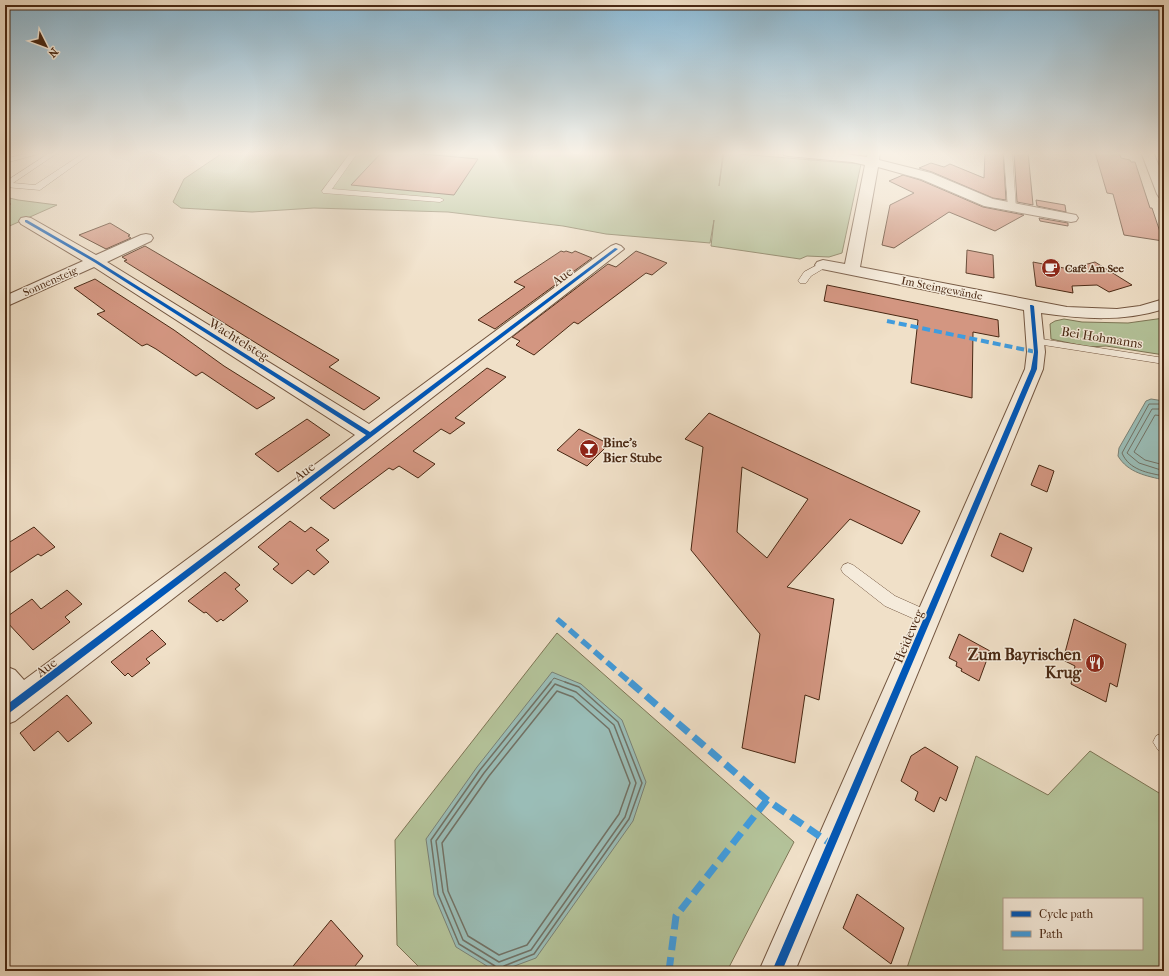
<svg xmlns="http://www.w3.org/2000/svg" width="1169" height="976" font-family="'IM FELL French Canon',serif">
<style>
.green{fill:#b4c39a;stroke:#7e7656;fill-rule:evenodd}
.water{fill:#9abdb7;stroke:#7a8175}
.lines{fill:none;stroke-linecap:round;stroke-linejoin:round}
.shore-far1{stroke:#727265;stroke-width:1}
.shore{stroke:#727265;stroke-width:1.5}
.building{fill:#d39681;stroke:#492813;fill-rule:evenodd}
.lane-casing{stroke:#735640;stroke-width:1}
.street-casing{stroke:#735640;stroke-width:2}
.lane{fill:#f5ebdb;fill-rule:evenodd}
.street{fill:#f5ebdb;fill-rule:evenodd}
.quiet-far2{stroke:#409cde;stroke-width:4;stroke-dasharray:8 4;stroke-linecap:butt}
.quiet-far1{stroke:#409cde;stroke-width:5.5;stroke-dasharray:11 5.5;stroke-linecap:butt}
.quiet{stroke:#409cde;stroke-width:7;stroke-dasharray:14 7;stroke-linecap:butt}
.cycleway-casing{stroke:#f5ebdb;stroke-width:2}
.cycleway{fill:#0057b8;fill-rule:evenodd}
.labels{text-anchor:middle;stroke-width:3;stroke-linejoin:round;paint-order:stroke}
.far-poi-label{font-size:11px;font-weight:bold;fill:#492813;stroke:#f5ebdb;text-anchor:start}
.far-street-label{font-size:11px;fill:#492813;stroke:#f5ebdb}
.street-label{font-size:13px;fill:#492813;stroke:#f5ebdb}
.poi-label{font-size:13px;font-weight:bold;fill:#492813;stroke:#f5ebdb;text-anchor:start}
.near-poi-label{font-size:16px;font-weight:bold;fill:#492813;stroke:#f5ebdb;text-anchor:end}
</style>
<rect width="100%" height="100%" fill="#f0e0c8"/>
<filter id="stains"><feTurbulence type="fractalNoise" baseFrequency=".005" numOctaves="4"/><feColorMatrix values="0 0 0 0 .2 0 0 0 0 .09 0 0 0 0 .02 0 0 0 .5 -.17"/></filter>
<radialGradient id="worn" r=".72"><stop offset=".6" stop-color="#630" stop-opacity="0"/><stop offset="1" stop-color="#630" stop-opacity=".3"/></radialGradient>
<!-- green -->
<path class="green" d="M224,152h499l-4,34 5,-34h15v2l122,10 -19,89 -13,4 -22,-1 -7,3 -89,-13 3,-26 -4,23 -104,-9 -43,-8 -115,-14 -134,-4 -62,4 -71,-4 -8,-6 11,-23z
M5,197l13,3 39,5 -52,23z
M1164,318v37l-58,-9 -18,1 -37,-8 -1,-15 5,-3 9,-2 18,3 46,1z
M557,633l237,209 -67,129h-304l-26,-26 -2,-105z
M1090,751l74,45v175h-258l70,-215 72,39zM1004,899h138v50h-138z"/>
<!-- water -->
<path class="water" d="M1151,399l13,2v79c-17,-4 -36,-7 -46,-24l1,-8 27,-47z
M552,672l29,12 41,36 24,62 -13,39 -97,137 -35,13h-6l-39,-24 -22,-52 -8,-56 51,-72z"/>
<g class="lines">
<!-- shore-far1 -->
<path class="shore-far1" d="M1164,404h-15l-27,49c7,17 26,20 42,23
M1164,409h-12l-25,44 12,10 25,8
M1164,416l-9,-1 -21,37 11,8 19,5
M550,683l4,-5 14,5"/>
<!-- shore -->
<path class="shore" d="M555,684l21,8 38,33 22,58 -11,34 -94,133 -32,12 -36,-22 -20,-48 -7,-51 48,-68z
M557,691l16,6 36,32 21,54 -11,31 -92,131 -28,10 -31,-19 -20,-45 -6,-48 47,-67z
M497,971l-2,-5 -36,-22 -21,-50 -7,-54 49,-70 71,-88
M501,971l3,-5 30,-12 95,-135 13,-36 -24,-61 -39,-35 -14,-5"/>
</g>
<!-- building -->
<path class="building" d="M382,152h19l77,7 -24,36 -103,-10z
M985,152h18l3,48 -13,-2 -61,-26 -13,-4 12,-5 13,4 6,-3 34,14z
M1014,152h14l5,53 -16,-3z
M1095,152h24l2,6 9,2 1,2h4l15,46h2l11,33 -39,-6 -11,-41 -6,-1z
M903,175l17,5 63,27 41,8 -29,16 -46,-19 -55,36 -12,-3 8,-40 24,-12 -25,-12z
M1036,200l29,5 1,7 -29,-6z
M1039,218l29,5v3l-28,-5z
M110,223l20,12 -2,1 3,2 -25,11 -27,-14z
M145,246l194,114 -10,7 51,31 -16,12 -240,-149 3,-1 -5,-3z
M967,250l26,5 1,23 -28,-5z
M561,251l3,1 2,-1 6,2 3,-2 17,7 -97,71 -17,-9 47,-33 -11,-5z
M636,251l31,12 -15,12 -6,-2 -68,51 -4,-2 -40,33 -18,-10 4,-4 -8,-4 96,-73 8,3z
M1033,262l36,7 26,-7 37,23 -23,7 -12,-7 -25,1 1,7 -37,-7z
M95,279l79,51 50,36 51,32 -18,11 -55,-37 -6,4 -40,-27 -9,-5 -5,2 -45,-32 8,-3 -31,-23z
M827,285l171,35 1,17 -26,-5 -1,66 -61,-15 7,-63 -94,-19z
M487,368l19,9 -51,41 10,5 -15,11 -9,-5 -28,22 22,13 -17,14 -19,-12 -6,4 -4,-2 -55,41 -14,-11z
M709,413l211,98 -18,33 -52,-25 -63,68 47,12 -15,101 -14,-5 -10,68 -53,-15 18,-114 -69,-84 12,-103 -18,-8zM742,467l66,32 -41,59 -30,-26z
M307,419l23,16 -52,37 -23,-18z
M579,429l30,15 -22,22 -30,-16z
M1039,465l15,6 -7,21 -16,-7z
M290,521l15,11 6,-5 18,13 -13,10 13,12 -15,13 -6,-5 -16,14 -19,-15 6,-5 -21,-17z
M34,527l21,20 -14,9 -3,-2 -33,22v-31z
M1000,533l32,15 -9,24 -32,-16z
M225,572l15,13 -5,4 13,12 -25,20 -2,-2 -4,3 -11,-10 -2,1 -16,-12z
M67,590l15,14 -17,13 5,5 -37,28 -28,-30v-2l27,-19 9,10z
M1074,619l52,25 -9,43 -7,-4 -4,19 -35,-18 4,-18 -12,-6z
M152,630l14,14 -20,15 4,4 -18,14 -4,-4 -3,3 -14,-14z
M959,634l31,17 -11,30 -18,-10 1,-2 -6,-3 1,-4 -8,-4z
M67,695l25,28 -24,19 -10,-11 -24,20 -14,-18z
M925,747l33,20 -12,34 -6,-4 -6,15 -19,-12 3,-8 -17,-11 10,-25z
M857,894l47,34 -13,36 -48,-36z
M331,920l32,36 -12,15h-62z"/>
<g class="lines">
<defs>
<path id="lane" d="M33,152h13l-41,11v-4z
M51,152h8l-46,31 22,2 50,-33h8l-53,38 -35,-3v-5z
M351,152h7l-26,37 108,9 4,2 -4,2 -117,-9 -1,-2z
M1004,152h8l4,56 -4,2 -4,-2z
M5,201l6,3 -6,3z
M823,262l5,3 -2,2 -15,9 -5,7h-6l-2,-2 6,-9z
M1035,338l129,20v6l-133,-21 -1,-2z
M848,563l5,2 42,31 38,17 3,5 -3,5 -5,2 -43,-19 -42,-33 -2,-4 2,-4z
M1162,733l2,1v19l-6,-3 -5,-8 3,-6z"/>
<path id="street" d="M782,152h49l36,5 1,-5h12l-1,8 52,13 62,26 78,15 5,1 2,3 -2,3 -5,1 -87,-16 -63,-27 -43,-12 -18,100 207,40 50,2 23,-3 24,-7v10c-41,13 -81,10 -123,4l4,39 -2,17 -248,602h-36l266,-602 2,-17 -3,-42 -207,-42 -2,-3 2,-3 6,-2 22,4 20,-99 -13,-3 -64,-6 -4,-1z
M1141,152h12l11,26v20l-5,-1 -2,-3z
M26,217l5,1 65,37 45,-20 5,-1 5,1 2,3 -2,3 -44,21 262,162 242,-178 5,-2 5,2 3,3 -609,472 -10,4v-59l10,4 9,10 331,-245 -261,-168 -89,40v-11l78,-35 -62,-37 -2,-3 2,-3z"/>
</defs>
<!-- lane casing -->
<use href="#lane" class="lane-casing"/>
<!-- street casing -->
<use href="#street" class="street-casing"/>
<!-- lane -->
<use href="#lane" class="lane"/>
<!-- street -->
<use href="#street" class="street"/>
<!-- quiet-far2 -->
<path class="quiet-far2" d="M887,321l149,31"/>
<!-- quiet-far1 -->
<path class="quiet-far1" d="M557,619l74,64"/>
<!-- quiet -->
<path class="quiet" d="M630,682l137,118 64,44
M669,971l7,-55 91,-116"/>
<defs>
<path id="cycleway" d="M25,220h2l69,40 274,172 245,-184 3,1 -610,465 -3,1v-9l361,-271 -272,-173 -69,-40z
M1030,305h2l2,1 4,46 -1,17 -255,602h-10l259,-602 3,-17z"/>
</defs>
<!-- cycleway casing -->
<use href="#cycleway" class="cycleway-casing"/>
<!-- cycleway -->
<use href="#cycleway" class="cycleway"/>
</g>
<!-- sky -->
<linearGradient id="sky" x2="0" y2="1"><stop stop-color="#89b8d4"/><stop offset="0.53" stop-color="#f8f1e6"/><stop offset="1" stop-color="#f8f1e6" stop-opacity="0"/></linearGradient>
<rect width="1169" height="289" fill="url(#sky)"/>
<!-- icons -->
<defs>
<symbol id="cafe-disc" viewBox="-11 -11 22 22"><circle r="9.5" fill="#8f2418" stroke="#f5ebdb"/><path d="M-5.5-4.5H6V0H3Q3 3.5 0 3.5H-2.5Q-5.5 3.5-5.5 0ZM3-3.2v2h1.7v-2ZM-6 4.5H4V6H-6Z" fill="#fff"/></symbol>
<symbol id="bar-disc" viewBox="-11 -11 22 22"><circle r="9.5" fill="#8f2418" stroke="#f5ebdb"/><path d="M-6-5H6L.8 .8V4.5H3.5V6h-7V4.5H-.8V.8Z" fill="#fff"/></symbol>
<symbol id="restaurant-disc" viewBox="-11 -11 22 22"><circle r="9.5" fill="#8f2418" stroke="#f5ebdb"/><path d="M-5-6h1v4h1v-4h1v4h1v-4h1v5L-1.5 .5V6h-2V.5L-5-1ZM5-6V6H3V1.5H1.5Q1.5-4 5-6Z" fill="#fff"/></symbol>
</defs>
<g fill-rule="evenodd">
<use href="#cafe-disc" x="1040" y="257" width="22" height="22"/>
<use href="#bar-disc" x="578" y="438" width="22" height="22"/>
<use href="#restaurant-disc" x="1084" y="652" width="22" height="22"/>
</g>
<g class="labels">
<!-- far-poi labels -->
<g class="far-poi-label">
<text x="1065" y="272">Café Am See</text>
</g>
<!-- far-street labels -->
<g class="far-street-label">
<text transform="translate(50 281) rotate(-24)" y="4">Sonnensteig</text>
<text transform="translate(942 288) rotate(11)" y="4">Im Steingewände</text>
</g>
<!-- street labels -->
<g class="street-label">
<text transform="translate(562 276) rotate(-37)" y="5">Aue</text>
<text transform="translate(1102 337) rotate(9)" y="5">Bei Hohmanns</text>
<text transform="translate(239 339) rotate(32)" y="5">Wachtelsteg</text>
<text transform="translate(304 471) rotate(-37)" y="5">Aue</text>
<text transform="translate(908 636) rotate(-67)" y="5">Heideweg</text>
<text transform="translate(46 667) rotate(-37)" y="5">Aue</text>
</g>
<!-- poi labels -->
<g class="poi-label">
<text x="603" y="447">Bine's<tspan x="603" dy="15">Bier Stube</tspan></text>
</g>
<!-- near-poi labels -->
<g class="near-poi-label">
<text x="1081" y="660">Zum Bayrischen<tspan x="1081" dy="18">Krug</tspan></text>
</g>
</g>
<!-- margin -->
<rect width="1169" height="976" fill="none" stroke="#f0e0c8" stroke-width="20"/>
<rect x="6" y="6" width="1157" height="964" fill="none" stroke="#492813" stroke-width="2"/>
<rect x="10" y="10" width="1149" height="956" fill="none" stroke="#492813"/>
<!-- legend -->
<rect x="1003" y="898" width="140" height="52" fill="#f5ebdb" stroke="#b09d8b"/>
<rect x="1011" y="911" width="20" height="6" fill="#0057b8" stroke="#b09d8b"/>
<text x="1039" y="918" font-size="12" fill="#492813">Cycle path</text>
<rect x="1011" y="931" width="20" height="6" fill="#409cde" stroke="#b09d8b"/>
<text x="1039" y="938" font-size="12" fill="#492813">Path</text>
<!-- north arrow -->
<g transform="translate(46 46) rotate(132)" stroke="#f5ebdb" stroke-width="3" paint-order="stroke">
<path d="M0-3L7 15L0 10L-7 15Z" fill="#492813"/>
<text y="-6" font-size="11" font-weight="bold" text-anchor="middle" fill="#492813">N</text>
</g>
<rect width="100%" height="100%" filter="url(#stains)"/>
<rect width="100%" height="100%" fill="url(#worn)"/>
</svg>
